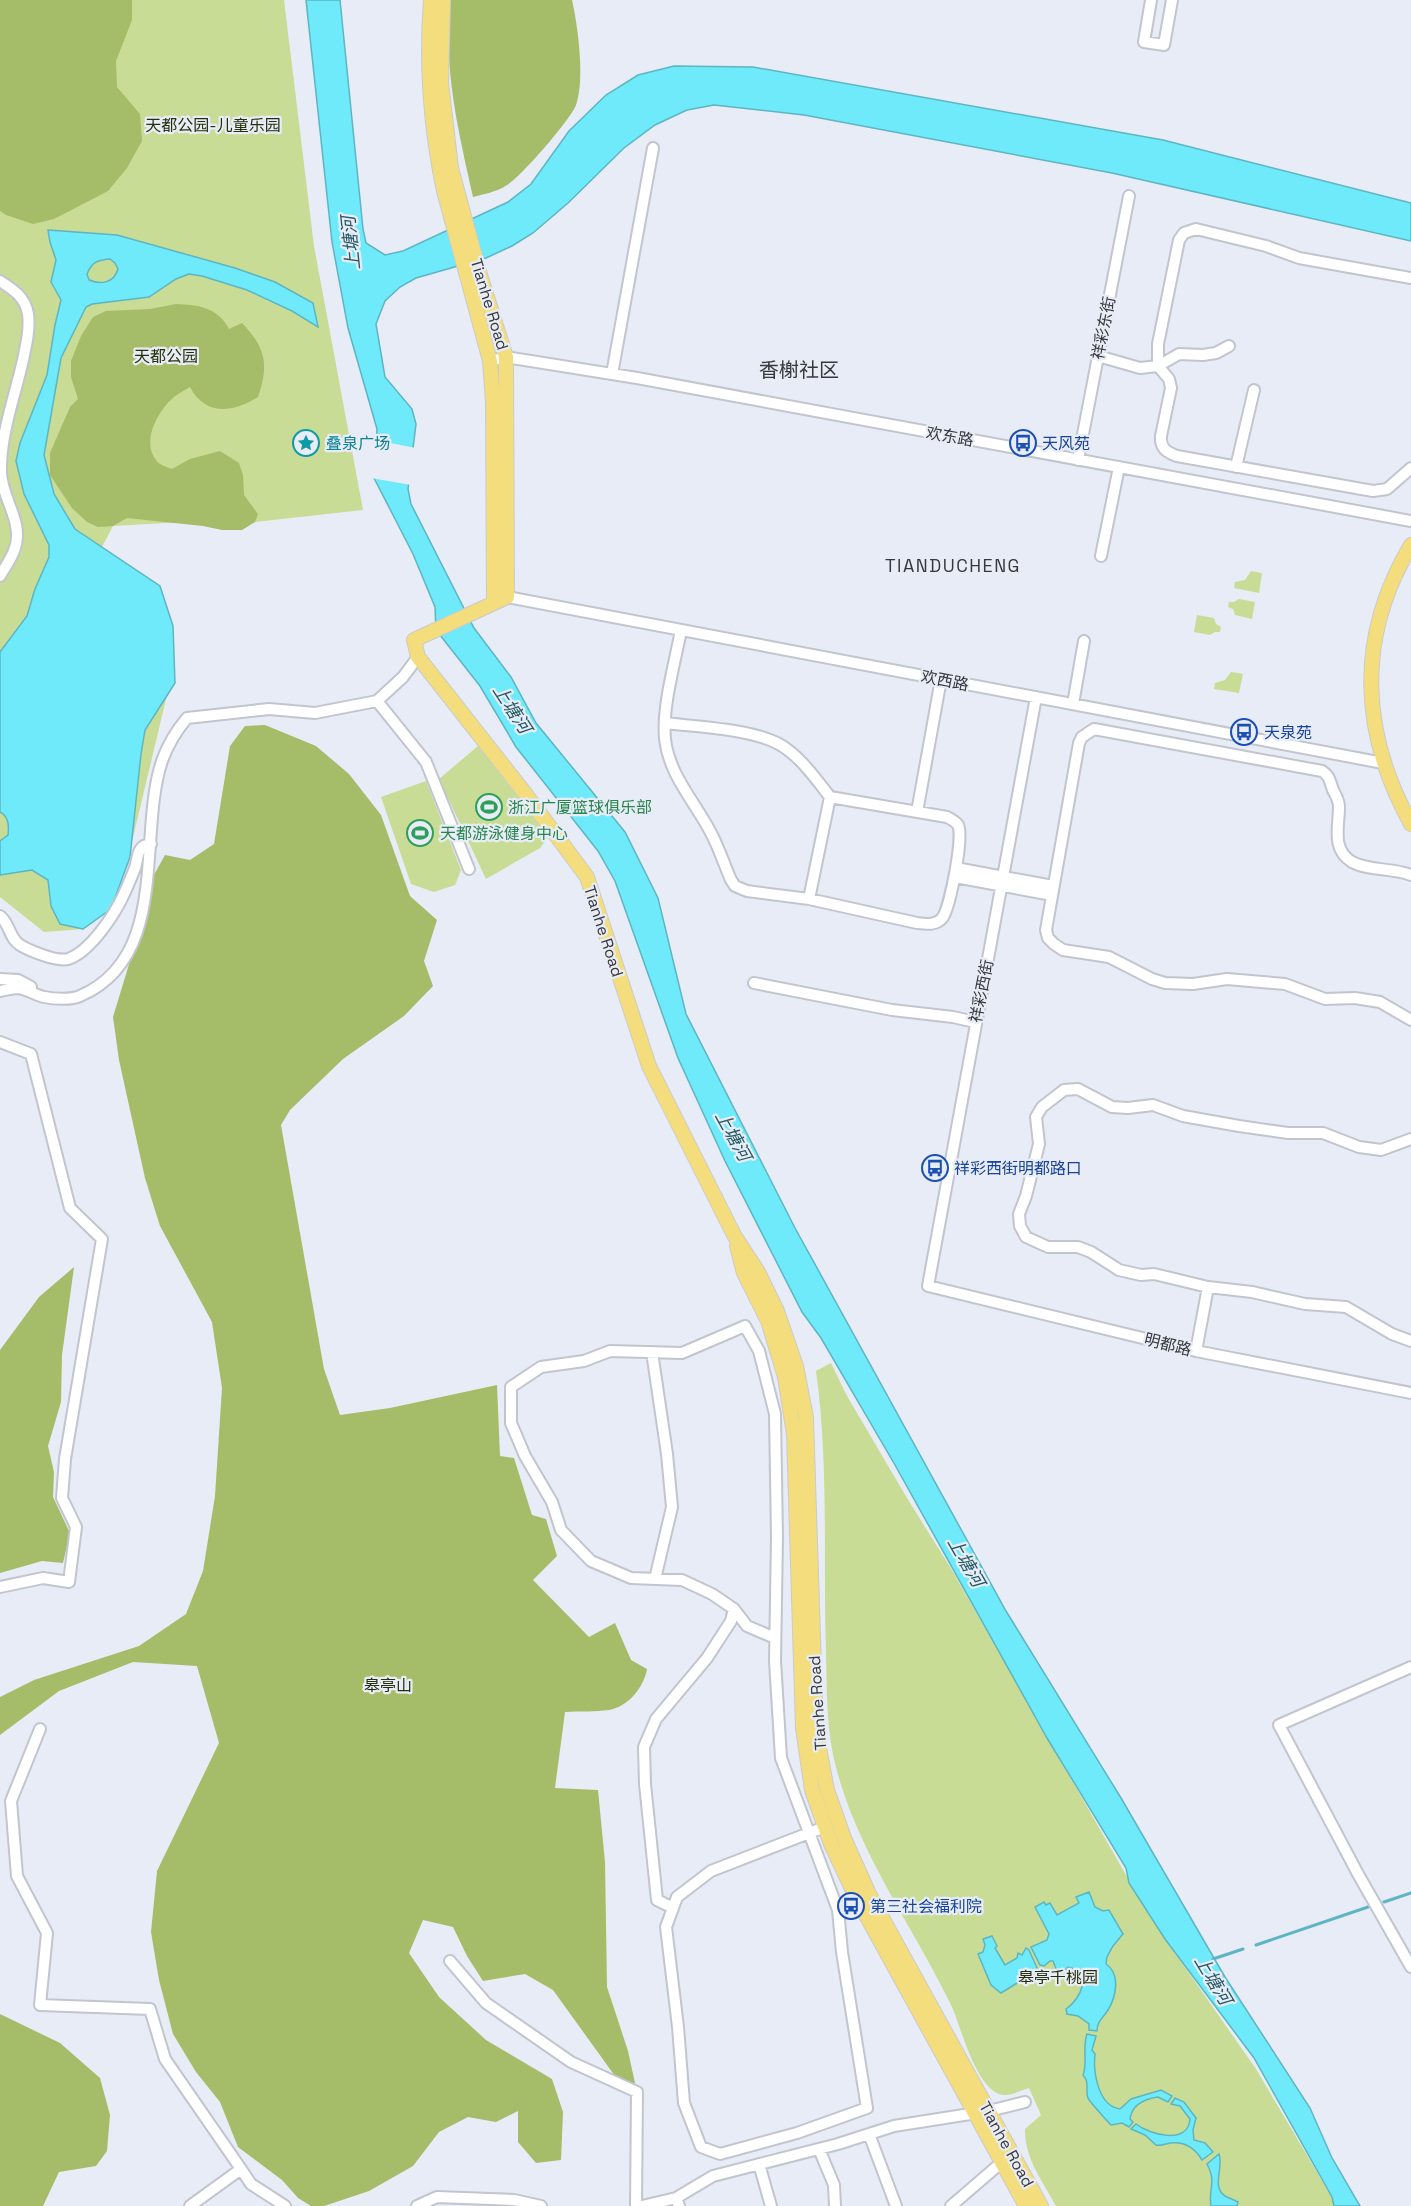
<svg xmlns="http://www.w3.org/2000/svg" width="1411" height="2206" font-family="'Space Grotesk','Noto Sans SC',sans-serif">
<style>
.green{fill:#c8dc95}
.forest{fill:#a5bc68}
.water{fill:#6eeafb;stroke:#5eb5c2;stroke-width:1.5;fill-rule:evenodd}
.pier{fill:#e8ecf6}
.lines{fill:none;stroke-linecap:round;stroke-linejoin:round}
.stream{stroke:#5eb5c2;stroke-width:3}
.minor-casing{stroke:#c1c5ce;stroke-width:14}
.major-casing{stroke:#cbcbcc;stroke-width:16}
.minor{stroke:#fff;stroke-width:10}
.major{stroke:#f3dd7d;stroke-width:14}
.labels{text-anchor:middle;stroke-width:4.5;stroke-linejoin:round;paint-order:stroke}
.park-label{font-size:16px;fill:#262f0b;stroke:#e8ecf6}
.street-label{font-size:16px;fill:#37383c;stroke:#e8ecf6}
.culture-label{font-size:16px;fill:#0d838f;stroke:#e8ecf6;text-anchor:start}
.transit-label{font-size:16px;fill:#164399;stroke:#e8ecf6;text-anchor:start}
.leisure-label{font-size:16px;fill:#27864d;stroke:#e8ecf6;text-anchor:start}
.water-label{font-size:18px;font-style:italic;fill:#245961;stroke:#e8ecf6}
.neighbourhood-label{font-size:18px;letter-spacing:1.5px;fill:#37383c;stroke:#e8ecf6}
.quarter-label{font-size:20px;fill:#37383c;stroke:#e8ecf6}
</style>
<rect width="100%" height="100%" fill="#e8ecf6"/>
<!-- green -->
<path class="green" d="M0,0h284l30,246 49,264 -108,12 -89,1 -53,3 -11,21 58,39 13,40 -6,69 -42,176 -42,58 -39,3 -44,-35z
M1251,571l11,2 -3,20 -25,-5 1,-6 10,-2z
M1239,599l16,3 -3,17 -17,-4 -2,-6 -5,-2 1,-5h5z
M1197,615l17,3 2,6 5,3 -1,5h-5l-5,3 -16,-3z
M1231,672l12,2 -4,19 -25,-4 1,-6 10,-3z
M478,746l71,90 -9,12 -54,31 -47,-100z
M426,781l35,89 -6,15 -21,7 -23,-8 -30,-87z
M831,1363l16,33 60,102 43,69 176,308 42,68 88,126 81,137h-281c-13,-24 -32,-49 -31,-77l16,-14 -12,-27c-7,2 -15,6 -22,7 -29,3 -46,-68 -55,-88 -38,-79 -92,-151 -115,-236 -11,-38 -10,-79 -11,-118 -3,-94 3,-189 -10,-282z"/>
<!-- forest -->
<path class="forest" d="M0,0h132v20l-16,41 1,26 23,27 2,27 -15,27 -19,23 -54,28 -21,5 -27,-9 -6,-4z
M451,0h121c6,27 13,79 4,105 -5,14 -55,72 -69,80 -10,7 -23,9 -34,12 -14,-64 -31,-131 -22,-197z
M176,304c22,1 42,3 53,25l13,-6c24,25 27,42 16,74 -25,16 -53,19 -68,-10 -5,3 -11,6 -16,10 -16,13 -33,45 -18,63 3,5 11,7 16,9l18,-10 30,-8 19,12 4,12 1,20 14,19 -3,8 -13,8h-20l-19,-4 -76,-8 -14,8 -15,1 -11,-5 -15,-14 -22,-33v-22l20,-46 8,-8 -7,-22v-16l10,-25 12,-19 13,-6 44,-2z
M265,725l51,21 33,28 32,41 29,81 27,24 -13,41 9,25 -29,30 -61,43 -53,51 -9,15 43,244 16,46 50,-7 107,-23 3,71 14,2 18,57 14,4 11,37 -24,24 56,57 26,-14 16,37 16,9c-3,18 -19,38 -38,41 -14,2 -29,1 -44,2l-10,76 43,2 7,72 2,125 21,64 7,32h-15l-67,-93 -28,-16 -42,7 -16,-25 -14,-29 -30,-7 -14,33 30,44 47,43 66,39 11,33 -2,48 -25,3 -18,-21v-31l-22,11 -28,-5 -29,15 -26,34 -44,25 -45,15h-13l-13,-8 -16,-18 -44,-33 -18,-45 -24,-30 -23,-38 -14,-54 -8,-48 6,-61 62,-128 -22,-77 -64,-4 -74,29 -59,44v-38l34,-17 105,-34 47,-32 17,-43 12,-75 7,-108 -10,-66 -52,-96 -15,-48 -26,-118 -6,-43 24,-79 13,-56 15,-27 25,5 24,-16 16,-98 15,-20z
M74,1267l-12,88 -1,47 -13,44 6,26 -1,25 17,36 -7,30 -21,-2 -42,12v-223l39,-53z
M0,2014l60,29 40,35 10,37 -3,36 -11,15 -37,6 -16,34h-43z"/>
<!-- water -->
<path class="water" d="M306,0h34l23,229 3,14 19,12 18,-4 105,-49 23,-18 38,-53 37,-36 32,-20 36,-9 79,1 410,73 248,63v38l-299,-68 -308,-58 -90,-10 -27,5 -32,15 -31,23 -56,55 -35,30 -21,13 -26,12 -70,20 -16,9 -15,14 -9,23 9,53 27,32 4,15 -8,65 3,15 63,124 37,49 25,46 89,109 33,66 28,116 109,214 211,383 115,187 104,179 85,131 22,50 28,48h-26l-2,-9 -78,-139 -89,-119 -36,-56 -3,-15 -79,-130 -152,-273 -74,-127 -19,-26 -77,-151 -47,-103 -63,-177 -17,-30 -82,-104 -36,-61 -44,-56 -1,-23 -22,-53 -39,-76 3,-49 -29,-101 -16,-86z
M48,230l69,5 118,33 40,14 38,21 5,24 -26,-16 -45,-21 -45,-14 -13,-2 -13,5 -27,18 -57,7 -6,3 -25,51 -17,97 10,39 21,35 85,57 13,40 2,57 -30,47 -4,24 -11,103 -19,52 -28,20 -23,-5 -9,-18 -3,-26 -16,-10 -32,5v-34l8,-6c1,-9 1,-18 -8,-23v-160l27,-36 8,-27 14,-32v-12l-25,-51 -8,-33 4,-18 27,-68 8,-50 6,-25 -10,-18 5,-22 -6,-18zM110,259l5,4 3,6c-4,14 -17,16 -29,11l-2,-6c5,-12 10,-14 23,-15z
M1089,1892l6,15 8,4 6,-1 14,24 -10,12 -6,11 -1,7c15,10 10,33 2,46 -5,8 -11,11 -11,21l-8,-1v-6l-11,-8 -11,-2 -1,-5c15,-10 27,-36 2,-42l-5,5 -6,-1 -4,-10h-3l-6,5 -4,-1 -9,-18 16,-7 2,-6 -14,-27 9,-5 2,3 4,-2 7,12 22,-12 -3,-6z
M992,1936l5,10 -2,2 10,17 12,-7 1,-5 4,2 4,-7 3,2 8,18 -2,4 -34,21 -10,-8 -13,-31 5,-2 2,-7 -2,-6z
M1087,2034l9,2 -4,14 3,4c-2,18 3,52 25,55l11,-10 30,-9 11,6 -4,6 -10,-5c-14,2 -26,7 -28,22l3,3 -4,5 -7,-4 -11,2c-3,-3 -22,-24 -23,-27 -3,-8 2,-16 -5,-23 5,-12 -1,-28 4,-41z
M1175,2098l9,4 12,16 -3,12 1,10 11,3 8,9 -11,8c-7,-12 -17,-19 -32,-17 -5,1 -8,3 -14,2l-11,-10 -14,-6 5,-5c14,11 52,21 54,-5l-10,-13 -9,-2z
M1219,2154c5,12 -8,33 6,42 4,2 9,4 13,6l-1,4h-26c-3,-18 6,-23 -4,-42z"/>
<!-- pier -->
<path class="pier" d="M375,440l41,8 -5,37 -40,-7z"/>
<g class="lines">
<!-- stream -->
<path class="stream" d="M1384,1902l27,-9
M1256,1945l112,-38
M1213,1959l30,-10"/>
<defs>
<path id="minor" d="M1151,0l-7,42 20,3 8,-45
M1411,278l-112,-20 -33,-12 -70,-17 -12,4 -5,7 -21,104v22l11,13 2,9 -10,48c-1,12 5,16 16,20l196,35 14,-2 24,-21
M0,281c14,9 25,16 28,33 2,16 -2,31 -5,46 -8,36 -23,75 -22,112 0,25 23,50 14,76 -3,10 -10,19 -15,28
M1098,356l42,12 18,-2 21,-12 24,1 13,-2 13,-7
M490,361l16,-4 131,21 774,143
M612,374l41,-226
M1078,460l51,-264
M1236,467l18,-77
M1101,556l18,-89
M507,597l876,166
M1036,697l-108,589 268,65 215,42
M377,701l49,61 43,107
M1073,704l11,-63
M666,723c32,4 85,6 113,21 20,11 37,35 51,53l117,20c4,2 8,4 11,8 6,12 -8,81 -15,92 -6,9 -18,7 -26,6l-108,-24 -62,-8 -12,-5 -4,-6c-7,-16 -12,-32 -20,-47 -16,-31 -42,-58 -46,-94 -3,-33 10,-76 16,-109
M917,812l24,-133
M956,868l97,18
M1411,875c-18,-7 -42,-4 -59,-13 -21,-13 -13,-35 -13,-55 0,-7 -3,-11 -6,-17 -3,-8 -3,-14 -11,-19l-228,-42 -12,8 -3,6 -33,187 2,8 6,6 9,6 46,7 43,22 13,4 28,1 34,-5 58,5 40,15 30,-1 25,4 31,18
M955,877l97,18
M809,899l21,-102
M0,916c10,8 9,22 20,29 10,6 37,17 48,14 22,-7 47,-45 56,-65 4,-9 8,-18 11,-26 2,-6 2,-13 5,-18 3,-5 6,-5 11,-6
M0,979l18,1 13,7
M754,983l138,27 61,7 22,5
M0,991c6,-1 12,-3 18,-3 9,1 17,7 26,9 10,2 27,3 36,-1 91,-39 57,-161 82,-235 6,-17 14,-30 25,-43l82,-9 46,4 62,-12 26,-24 15,-20
M0,1042l31,12 39,154 32,31 -37,220 -3,39 14,29 -7,55 -26,-4 -43,9
M1411,1139l-30,11 -22,-3 -36,-14h-35l-49,-7 -56,-10 -30,-11 -25,3 -16,-1 -34,-18 -14,1 -22,17 -6,10 3,27 -13,52 -7,18 1,12 6,11 22,10h30l13,5 28,18 22,5 13,-1 54,13 44,5 53,12 41,3 46,27 19,7
M1196,1351l12,-64
M652,1352l15,102 5,53 -17,72
M734,1609l13,17 28,12
M1411,1667l-132,58 79,149 53,93
M40,1729l-29,72 6,75 30,57 -7,72 110,4 15,50 76,110 10,15 34,22
M673,1908l-16,-8 -12,-116 -1,-37 12,-28 51,-61 24,-37 3,-12 -22,-15 -30,-14 -51,-2 -40,-17 -30,-31 -9,-28 -27,-46 -14,-33v-36l30,-20 43,-6 26,-10 72,2 63,-27 14,25 16,63 2,123 -2,124 6,97 57,152 4,42 25,156 -70,25 -77,21 -19,-7 -17,-44 -6,-76 -12,-100 11,-30 34,-26 98,-38 16,-6
M450,1961l36,42 85,59 66,30 -1,114
M869,2134l27,72
M819,2149l15,36 1,21
M759,2164l12,42
M190,2206l51,-37
M417,2206l20,-9 77,3 27,6
M642,2206l34,-8
M679,2206l-3,-8 37,-22 125,-32 56,-18 95,-15 36,-9
M951,2206l51,-44"/>
<path id="major" d="M431,0c-5,64 0,129 13,191l46,170 3,41 1,201
M443,0l-2,83 10,85 29,107 26,82 1,240 -93,43 4,17 106,135 63,85 62,189 85,169 24,37 19,39 19,55 10,51 10,315 11,58 17,48 25,56 172,312
M1411,545c-55,92 -51,187 0,279
M737,1246l7,27 24,48 17,56 9,57 9,294 9,62 19,54 25,53 170,309"/>
</defs>
<!-- minor casing -->
<use href="#minor" class="minor-casing"/>
<!-- major casing -->
<use href="#major" class="major-casing"/>
<!-- minor -->
<use href="#minor" class="minor"/>
<!-- major -->
<use href="#major" class="major"/>
</g>
<!-- icons -->
<defs>
<symbol id="sight-ring" viewBox="-11 -11 22 22"><circle r="9.5" fill="#e8ecf6" stroke="#0f9aa8" stroke-width="1.5"/><path d="M0-6L1.8-2.2L6-1.7L2.9 1.2L3.7 5.4L0 3.3L-3.7 5.4L-2.9 1.2L-6-1.7L-1.8-2.2Z" fill="#0f9aa8"/></symbol>
<symbol id="bus-ring" viewBox="-11 -11 22 22"><circle r="9.5" fill="#e8ecf6" stroke="#1a4fb4" stroke-width="1.5"/><path d="M-5-6H5V4H4V6H2V4H-2V6H-4V4H-5ZM-3.5-4V0h7V-4ZM-3.5 1.2v1.5H-2V1.2ZM2 1.2v1.5H3.5V1.2Z" fill="#1a4fb4"/></symbol>
<symbol id="stadium-ring" viewBox="-11 -11 22 22"><circle r="9.5" fill="#e8ecf6" stroke="#2e9e5b" stroke-width="1.5"/><path d="M0-5a6.5 5 0 1 0 0 10a6.5 5 0 1 0 0-10ZM-3.5-1.8h7v3.6h-7Z" fill="#2e9e5b"/></symbol>
</defs>
<g fill-rule="evenodd">
<use href="#sight-ring" x="291" y="428" width="30" height="30"/>
<use href="#bus-ring" x="1008" y="428" width="30" height="30"/>
<use href="#bus-ring" x="1229" y="717" width="30" height="30"/>
<use href="#stadium-ring" x="474" y="792" width="30" height="30"/>
<use href="#stadium-ring" x="405" y="818" width="30" height="30"/>
<use href="#bus-ring" x="920" y="1153" width="30" height="30"/>
<use href="#bus-ring" x="836" y="1891" width="30" height="30"/>
</g>
<g class="labels">
<!-- park labels -->
<g class="park-label">
<text x="213" y="131">天都公园-儿童乐园</text>
<text x="166" y="362">天都公园</text>
<text x="388" y="1691">皋亭山</text>
<text x="1058" y="1983">皋亭千桃园</text>
</g>
<!-- street labels -->
<g class="street-label">
<text transform="translate(490 304) rotate(73)" y="6">Tianhe Road</text>
<text transform="translate(1103 328) rotate(-79)" y="6">祥彩东街</text>
<text transform="translate(950 436) rotate(10)" y="6">欢东路</text>
<text transform="translate(945 680) rotate(11)" y="6">欢西路</text>
<text transform="translate(604 931) rotate(72)" y="6">Tianhe Road</text>
<text transform="translate(981 991) rotate(-79)" y="6">祥彩西街</text>
<text transform="translate(1168 1344) rotate(14)" y="6">明都路</text>
<text transform="translate(817 1703) rotate(-94)" y="6">Tianhe Road</text>
<text transform="translate(1007 2144) rotate(61)" y="6">Tianhe Road</text>
</g>
<!-- culture labels -->
<g class="culture-label">
<text x="326" y="449">叠泉广场</text>
</g>
<!-- transit labels -->
<g class="transit-label">
<text x="1042" y="449">天风苑</text>
<text x="1264" y="738">天泉苑</text>
<text x="954" y="1174">祥彩西街明都路口</text>
<text x="870" y="1912">第三社会福利院</text>
</g>
<!-- leisure labels -->
<g class="leisure-label">
<text x="508" y="813">浙江广厦篮球俱乐部</text>
<text x="440" y="839">天都游泳健身中心</text>
</g>
<!-- water labels -->
<g class="water-label">
<text transform="translate(351 243) rotate(-96)" y="6">上塘河</text>
<text transform="translate(512 709) rotate(57)" y="6">上塘河</text>
<text transform="translate(733 1136) rotate(61)" y="6">上塘河</text>
<text transform="translate(966 1562) rotate(60)" y="6">上塘河</text>
<text transform="translate(1213 1980) rotate(59)" y="6">上塘河</text>
</g>
<!-- neighbourhood labels -->
<g class="neighbourhood-label">
<text x="953" y="572">TIANDUCHENG</text>
</g>
<!-- quarter labels -->
<g class="quarter-label">
<text x="799" y="377">香榭社区</text>
</g>
</g>
</svg>
